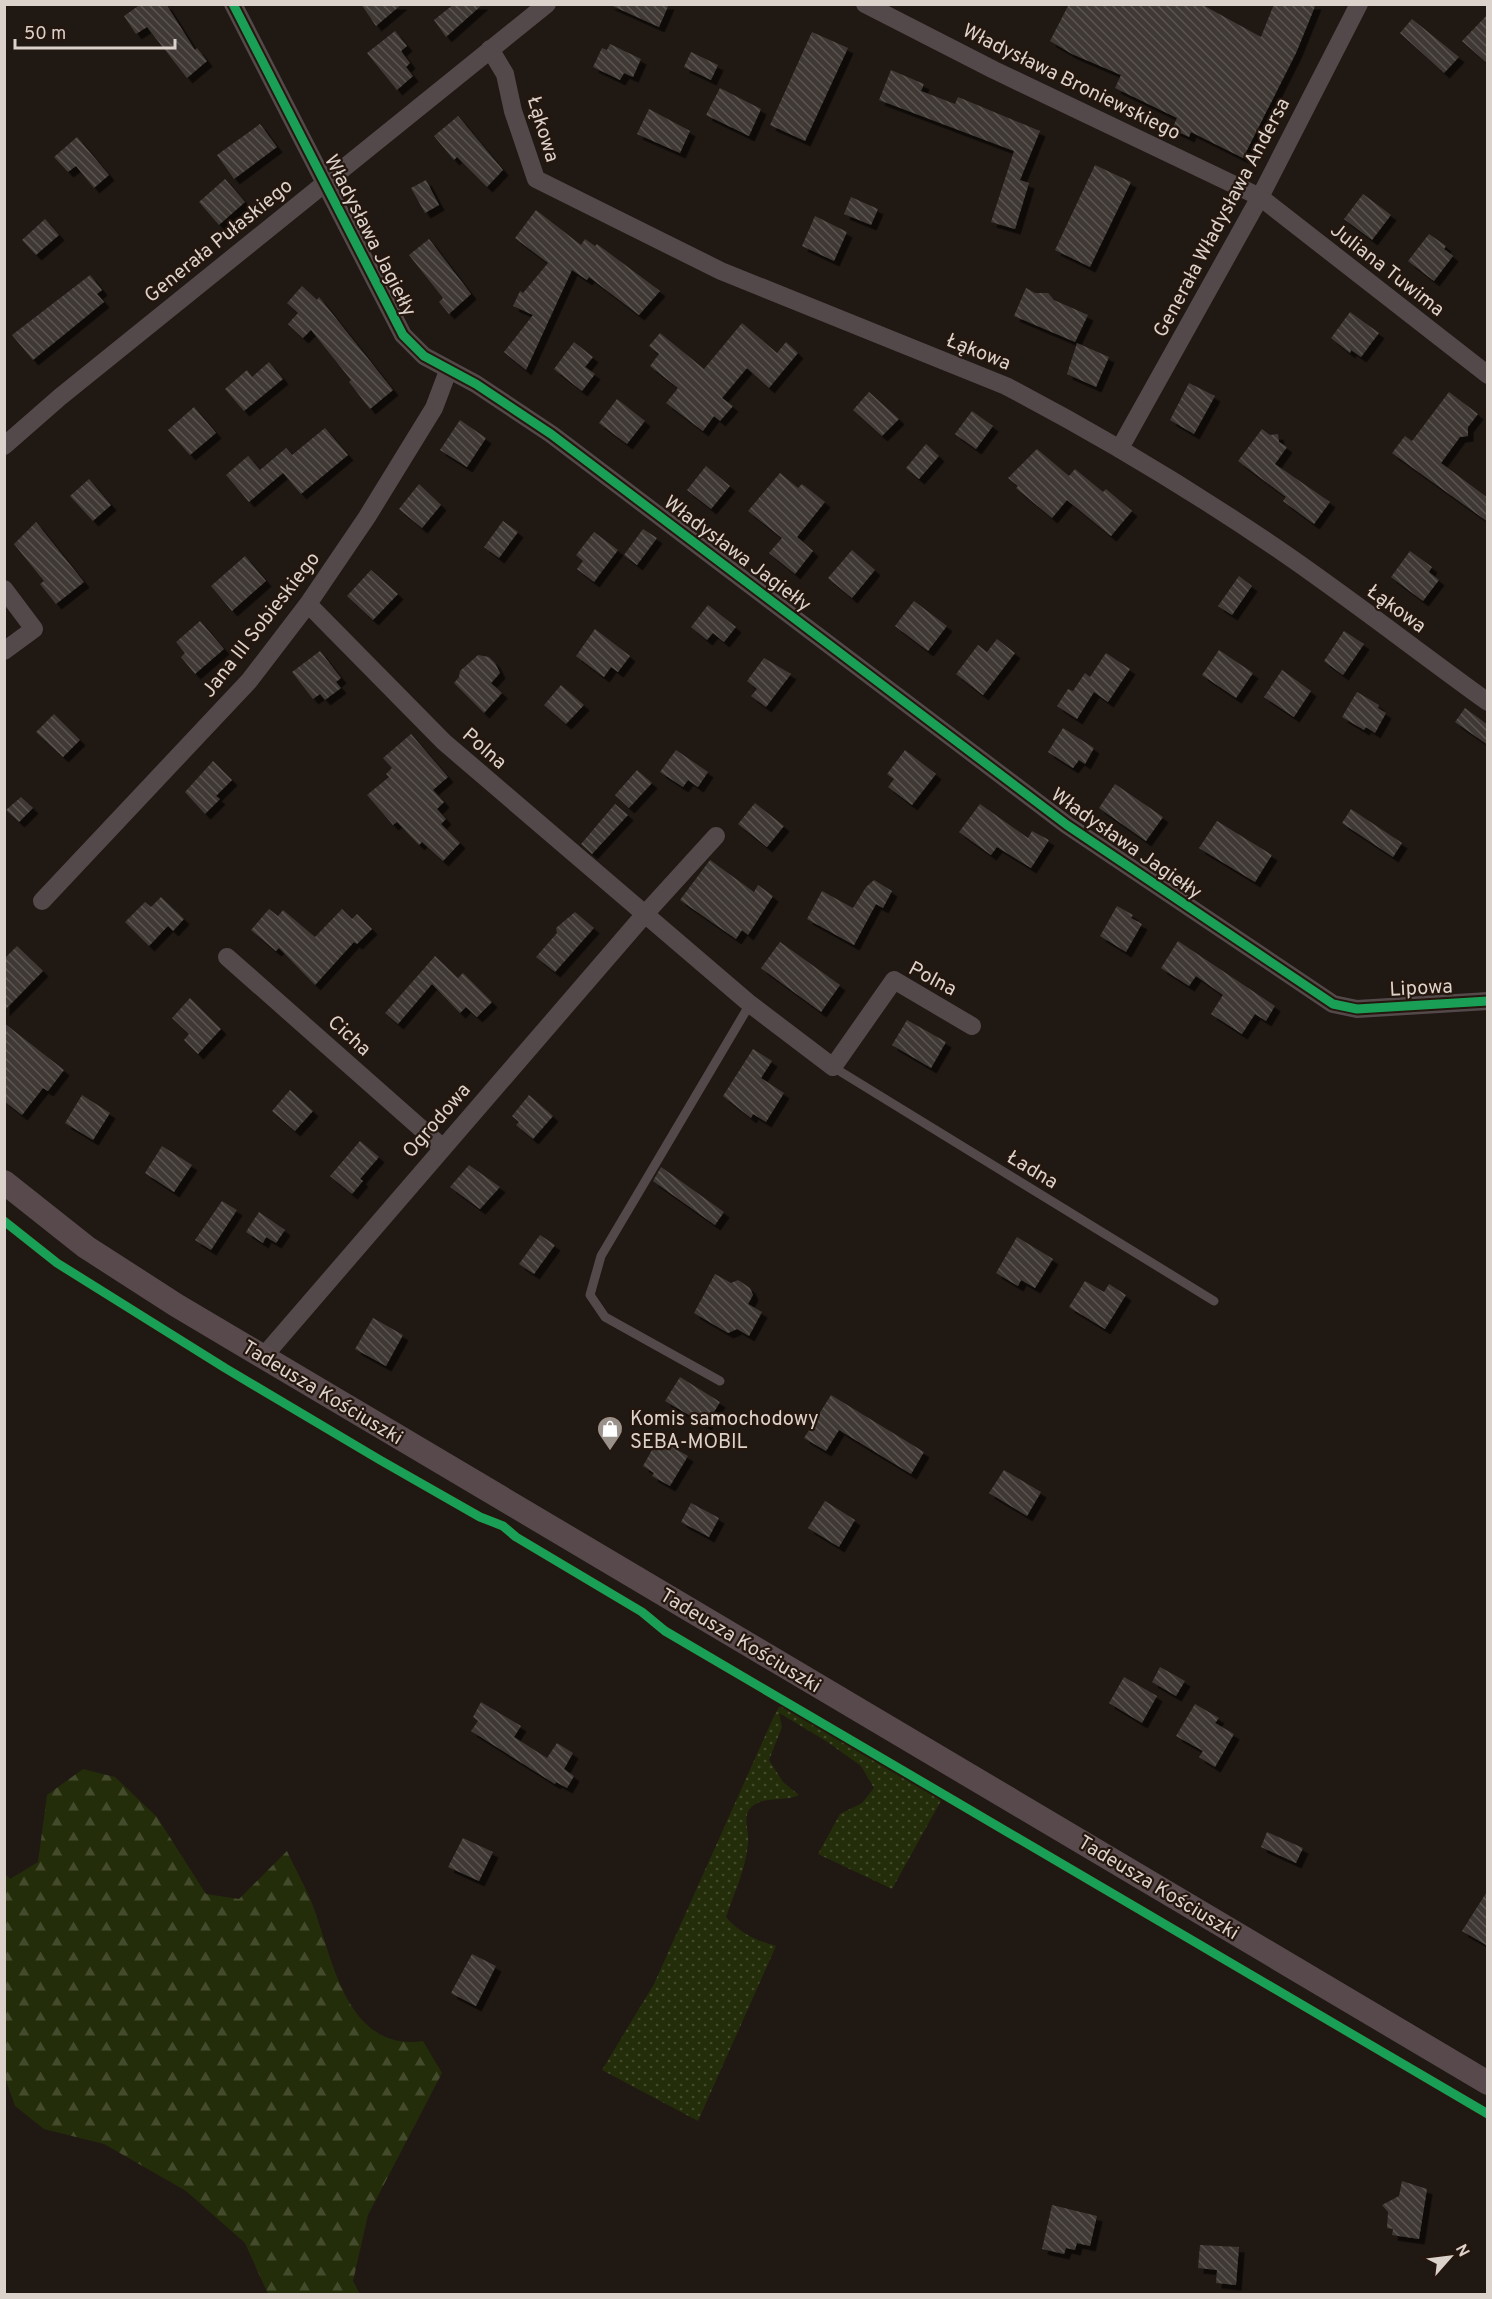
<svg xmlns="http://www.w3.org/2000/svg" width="1492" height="2299" font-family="Overpass,sans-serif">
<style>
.grass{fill:url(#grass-dots)}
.forest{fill:url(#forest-firs)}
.building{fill:url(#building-back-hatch);filter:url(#shadow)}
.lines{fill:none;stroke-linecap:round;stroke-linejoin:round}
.service{stroke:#54494a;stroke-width:9}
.minor{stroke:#54494a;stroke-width:18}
.secondary{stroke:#584a4c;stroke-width:24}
.cycleway-casing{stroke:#25170e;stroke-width:13}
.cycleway{stroke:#1a9f57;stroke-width:9}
.labels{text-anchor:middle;stroke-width:4.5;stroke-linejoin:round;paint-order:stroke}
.street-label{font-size:20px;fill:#dcd2cc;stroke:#25170e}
.poi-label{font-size:20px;fill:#dcd2cc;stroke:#25170e;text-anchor:start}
</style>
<defs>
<pattern id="grass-dots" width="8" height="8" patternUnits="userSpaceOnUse" patternTransform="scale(1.5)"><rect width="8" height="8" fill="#242d0a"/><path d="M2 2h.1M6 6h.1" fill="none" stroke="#434b2c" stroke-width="1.8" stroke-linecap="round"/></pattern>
<pattern id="forest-firs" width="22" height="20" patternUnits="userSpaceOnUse" patternTransform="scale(1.5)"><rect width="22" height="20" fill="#242d0a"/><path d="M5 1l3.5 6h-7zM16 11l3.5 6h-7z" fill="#434b2c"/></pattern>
<pattern id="building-back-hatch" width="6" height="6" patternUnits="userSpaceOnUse" patternTransform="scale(1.5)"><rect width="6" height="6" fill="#3f3934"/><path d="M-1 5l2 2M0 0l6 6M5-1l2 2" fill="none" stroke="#5a5550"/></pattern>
<filter id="shadow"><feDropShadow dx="5.5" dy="5.5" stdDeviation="0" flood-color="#0009"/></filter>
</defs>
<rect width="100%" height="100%" fill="#201813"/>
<!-- grass -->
<path class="grass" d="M783,1706l159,93 -50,90 -74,-35 22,-40 22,-11 12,-15 -13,-22 -35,-25 -47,-28 3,14 -13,33 14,22 16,13c-14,7 -31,1 -45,10 -14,9 -4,26 -6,39 -2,24 -14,50 -22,73 15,17 29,23 50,29l-78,175 -96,-51 52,-86 120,-268 5,-9z"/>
<!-- forest -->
<path class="forest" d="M83,1769l32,8 42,40 49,77 33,5 48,-48c8,18 19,36 26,55 20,53 33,146 110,135l19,32 -74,142 -15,66 7,13h-92l-23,-51 -59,-52 -82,-47 -60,-15 -29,-23 -11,-31 1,-201 5,5 28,-17 9,-67z"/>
<!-- building -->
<path class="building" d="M141,4h25l29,46 2,-2 10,13 -20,17 -40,-51 -11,7 -12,-18z
M361,4h41l-26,22z
M454,4h29l-37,33 -12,-17z
M608,4h61l-10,23z
M1069,4h132l60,33 13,-33h42l-20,49 -53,105 -52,-26 -2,5 -17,-8 5,-11 -62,-30 6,-13 -49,-21 -22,-13z
M1488,14v50l-26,-23z
M1412,19l47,38 -15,16 -44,-40z
M395,31l12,15 -6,5 9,12 -4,4 7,9 -16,14 -30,-37z
M812,32l36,16 -43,93 -35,-16z
M610,44l31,15 -8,18 -9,-4 -4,7 -27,-13 9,-19 5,2z
M691,52l27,13 -7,15 -27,-13z
M891,70l33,14 -3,7 34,13 3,-7 82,34 -20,49 9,3 -14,46 -24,-7 23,-71 -135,-51z
M720,88l41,21 -12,27 -43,-21z
M649,109l41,22 -10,22 -43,-19z
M458,116l45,54 -16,17 -30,-30 -3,3 -20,-24z
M260,124l17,23 -43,32 -17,-24z
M77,137l32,38 -15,13 -18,-22 -8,6 -14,-15z
M1095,165l36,17 -41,85 -35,-17z
M225,179l20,23 -26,23 -20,-23z
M426,180l13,25 -14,8 -14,-25z
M1363,194l28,21 -19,25 -28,-21z
M851,197l27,12 -7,16 -27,-11z
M536,210l45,35 4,-6 10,7 2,-2 63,47 -21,24 -50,-38 -2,3 -15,-10 -46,100 -22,-18 29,-37 -20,-9 7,-15 3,2 25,-30 -33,-25z
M815,216l32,16 -13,29 -32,-15z
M45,219l14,16 -23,20 -14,-15z
M1429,234l17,12 -2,3 9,7 -19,25 -26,-20z
M429,239l42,55 -22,20 -10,-12 4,-4 -34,-43z
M90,275l12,15 -5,4 7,8 -71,58 -21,-25z
M302,286l15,14 2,-3 74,93 -23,19 -21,-27 2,-2 -40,-50 -8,8 -15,-14 10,-11 -11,-10z
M1026,288l9,5h13l6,7 34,15 -13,27 -61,-26z
M1350,312l29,21 -18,24 -10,-7 -1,3 -19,-15z
M742,323l35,30 9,-11 12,11 -29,35 -22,-20 -25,30 11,8 -13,15 -6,-5 -11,15 -37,-28 12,-15 -28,-22 9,-12 -10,-8 11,-13 44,36z
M574,342l19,15 -8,10 10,7 -13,17 -28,-22z
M1077,343l32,14 -13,30 -29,-13z
M269,362l14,17 -39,32 -19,-22 22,-19 5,7z
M1189,383l26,13 -21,38 -24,-14z
M869,392l30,27 -17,17 -29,-26z
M1449,392l29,22 -10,13v9l-8,1 -19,26 47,35v24l-96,-69 13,-17 7,5z
M617,399l28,22 -18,23 -28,-21z
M194,407l22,26 -26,22 -22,-25z
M972,411l21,15 -17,23 -21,-15z
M460,420l26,18 -19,29 -27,-17z
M325,428l23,27 -47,39 -18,-21 -34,29 -23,-27 22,-19 12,14 26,-22 6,7z
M1262,429l8,6 8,-1 1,8 8,5 -12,17 55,38 -16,22 -31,-23 3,-4 -48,-36z
M926,444l13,12 -20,23 -13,-11z
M1037,449l32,27 6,-7 28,23 3,-3 26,22 -21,25 -44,-36 -15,18 -36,-30 2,-2 -10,-8z
M706,466l24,20 -19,23 -24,-19z
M780,473l18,15 4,-4 23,18 -28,35 16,14 -18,23 -26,-21 13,-15 -34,-27z
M89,479l22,26 -18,16 -23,-25z
M419,484l22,21 -19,23 -23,-19z
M503,521l15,11 -19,26 -15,-11z
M36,522l48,60 -28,22 -16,-20 4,-3 -30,-37z
M643,529l14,9 -20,27 -13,-10z
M594,532l24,18 -24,32 -17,-13 6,-8 -7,-6z
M852,550l23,20 -23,28 -24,-20z
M1410,551l22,16 -3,5 10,8 -16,21 -32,-24z
M245,556l21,25 -34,30 -21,-25z
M371,570l27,24 -25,26 -26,-24z
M1239,576l13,10 -20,29 -14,-9z
M914,601l33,25 -19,25 -33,-25z
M708,605l28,22 -12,15 -11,-9 -6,7 -16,-13z
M200,621l24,28 -29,25 -14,-17 4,-4 -9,-11z
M595,629l35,27 -12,16 -7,-5 -7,10 -28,-21z
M1344,631l20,13 -21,31 -19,-14z
M997,639l18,14 -32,42 -27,-21 22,-29 9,7z
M1219,650l34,23 -17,25 -34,-23z
M320,651l21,27 -5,4 5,6 -16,12 -5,-6 -7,5 -21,-27z
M1106,653l24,16 -22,33 -14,-10 -17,27 -20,-13 11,-17 5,2 12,-18 5,4z
M478,655l11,2 6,6 5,10 -9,10 11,10 -18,20 -30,-30 5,-6 1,-6z
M764,658l27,16 -25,33 -15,-11 6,-7 -10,-8z
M1282,670l29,21 -17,26 -30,-20z
M561,685l23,20 -18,19 -22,-19z
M1357,692l22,13 -1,3 8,5 -11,20 -9,-6 -2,3 -22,-13z
M1465,708l23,17v20l-33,-23z
M54,714l26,26 -17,17 -27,-25z
M1063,728l31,20 -9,16 -6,-4 -6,8 -25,-16z
M411,734l37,43 -15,13 11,12 -7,7 9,10 -5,5 19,19 -17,18 -21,-19 -3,3 -22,-23 -4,3 -26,-30 22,-18 -3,-3 6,-6 -9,-10z
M676,750l32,22 -10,15 -10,-7 -5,7 -23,-15z
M905,750l31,24 -24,31 -24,-18 6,-8 -7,-5z
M213,761l19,19 -16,16 4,3 -15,15 -20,-22z
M637,770l15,13 -23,25 -14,-13z
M1115,784l48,33 -17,24 -47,-33z
M21,797l12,11 -14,14 -13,-12z
M755,803l29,23 -17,21 -29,-23z
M615,804l13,11 -36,39 -11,-10z
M980,804l48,34 4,-7 17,9 -18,28 -34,-21 -6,8 -32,-23z
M1351,809l51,34 -9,14 -51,-34z
M1217,821l55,34 -17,27 -56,-34z
M710,860l44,32 4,-7 15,11 -25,39 -6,-5 -6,9 -56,-39z
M874,880l18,11 -9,17 -7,-4 -22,41 -47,-26 15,-28 31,17 13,-21z
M161,897l23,22 -11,12 -5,-5 -19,20 -24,-24 20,-20 6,5z
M1117,906l16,9 -2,3 11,6 -16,28 -26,-16z
M269,909l9,7 5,-6 32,27 27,-28 10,10 5,-5 15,15 -15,15 -3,-2 -39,43 -36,-37 -3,3 -25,-21z
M575,912l19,16 -39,44 -19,-15 21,-24 -1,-5z
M1178,941l97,65 -9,15 -11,-7 -13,20 -31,-20 12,-19 -27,-19 -7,10 -28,-18z
M780,942l60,43 -19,27 -60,-44z
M17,946l26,25 -39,40v-52z
M435,956l23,22 5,-5 29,29 -15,15 -11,-10 -6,6 -28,-29 -34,40 -13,-11z
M190,998l31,31 -23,25 -14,-14 5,-6 -17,-16z
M907,1020l39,22 -15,26 -39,-23z
M4,1023l60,47 -16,21 -5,-3 -21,27 -18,-14z
M753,1049l19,12 -11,17 23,15 -18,29 -13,-8 -2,4 -28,-22z
M290,1090l23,21 -18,20 -23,-20z
M82,1095l28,18 -17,27 -28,-17z
M529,1095l24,21 -20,23 -17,-14 3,-3 -7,-6z
M360,1141l19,16 -19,22 3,2 -11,13 -22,-18z
M162,1146l30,19 -18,27 -29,-19z
M469,1165l31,22 -20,22 -30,-22z
M661,1167l63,45 -9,13 -62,-44z
M222,1201l15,9 -26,40 -16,-10z
M259,1212l26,18 -9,13 -10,-6 -3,6 -17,-11z
M540,1235l15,10 -21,29 -15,-10z
M1017,1237l36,22 -18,29 -14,-8 -3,6 -22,-13z
M715,1274l16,9 7,-3 12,8 3,7 -5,9 14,8 -13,24 -12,-7 -9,4 -34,-20z
M1085,1281l19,11 5,-8 17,11 -21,34 -36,-22z
M373,1318l30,17 -17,31 -31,-17z
M680,1377l40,25 -14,23 -41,-24z
M831,1395l93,57 -13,22 -72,-44 -13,21 -22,-13z
M658,1439l30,17 -18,30 -18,-10 2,-3 -11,-7z
M1004,1470l37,22 -14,24 -38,-23z
M825,1501l30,19 -16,27 -31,-19z
M691,1503l28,15 -10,19 -28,-15z
M1160,1667l25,14 -9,15 -24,-14z
M1124,1677l33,19 -15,27 -33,-20z
M481,1702l40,24 -7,11 33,21 10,-15 16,10 -9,16 10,7 -7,12 -11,-6 -1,2 -84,-53 7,-10 -5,-4z
M1195,1704l24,14 -4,5 19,11 -19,33 -16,-10 4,-6 -27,-15z
M1267,1832l36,16 -7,15 -35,-16z
M463,1838l30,14 -14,29 -31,-14z
M1488,1890v56l-26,-15z
M472,1954l24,12 -20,40 -25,-13z
M1402,2181l25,8 -8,50 -27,-4 1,-6 -6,-1 1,-16 -6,-7 17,-9z
M1052,2205l45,11 -7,30 -13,-3 -2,7 -9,-2 -2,6 -22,-5z
M1200,2245l39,2 -3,38 -20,-2 1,-13 -19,-2z"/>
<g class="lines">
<!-- service -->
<path class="service" d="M833,1067l381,234
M720,1381l-115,-64 -15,-22 11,-39 149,-252"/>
<!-- minor -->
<path class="minor" d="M233,4l170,331 21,21 52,28 75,50 516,391 266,179 24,5 131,-8
M865,4l129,66 266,127 228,178
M490,49l15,25 8,37 23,68 185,92 285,115c92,48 182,102 269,161 72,49 142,104 213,155
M4,446l56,-49 487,-393
M1120,448l140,-251 99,-193
M4,589l30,40 -30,22
M308,604l136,138 306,262 83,63 61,-87 78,46
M42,901l207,-220 59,-77 59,-87 67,-109 14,-37
M227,957l215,190
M263,1357l382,-443 71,-78"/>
<!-- secondary -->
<path class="secondary" d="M4,1182l82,65 90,58 1312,778"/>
<defs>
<path id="cycleway" d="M233,4l170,331 21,21 52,28 75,50 516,391 266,179 24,5 131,-8
M4,1221l53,42 168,105 155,92 100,57 23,9 13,11 126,75 23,19 823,483"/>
</defs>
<!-- cycleway casing -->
<use href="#cycleway" class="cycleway-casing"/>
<!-- cycleway -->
<use href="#cycleway" class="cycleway"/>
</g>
<!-- icons -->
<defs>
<symbol id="shop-pin" viewBox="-11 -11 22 30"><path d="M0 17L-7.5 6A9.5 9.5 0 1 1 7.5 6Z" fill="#9a918b" stroke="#25170e"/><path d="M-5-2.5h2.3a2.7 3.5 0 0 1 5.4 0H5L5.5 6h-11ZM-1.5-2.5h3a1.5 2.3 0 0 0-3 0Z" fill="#fff"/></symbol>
</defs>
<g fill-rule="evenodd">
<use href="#shop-pin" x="595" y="1414" width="30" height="40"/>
</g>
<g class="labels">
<!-- street labels -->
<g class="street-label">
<text transform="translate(1072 81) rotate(26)" y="7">Władysława Broniewskiego</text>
<text transform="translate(544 129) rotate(73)" y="7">Łąkowa</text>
<text transform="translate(1221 217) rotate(-62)" y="7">Generała Władysława Andersa</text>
<text transform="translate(371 235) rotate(63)" y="7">Władysława Jagiełły</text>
<text transform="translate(218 240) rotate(-39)" y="7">Generała Pułaskiego</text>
<text transform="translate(1388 269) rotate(38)" y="7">Juliana Tuwima</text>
<text transform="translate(979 351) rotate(22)" y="7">Łąkowa</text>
<text transform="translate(738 553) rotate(37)" y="7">Władysława Jagiełły</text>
<text transform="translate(1397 608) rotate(36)" y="7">Łąkowa</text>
<text transform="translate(260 624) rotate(-52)" y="7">Jana III Sobieskiego</text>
<text transform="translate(485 748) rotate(41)" y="7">Polna</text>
<text transform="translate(1127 843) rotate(35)" y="7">Władysława Jagiełły</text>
<text transform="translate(933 978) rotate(28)" y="7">Polna</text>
<text transform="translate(1421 987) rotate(-3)" y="7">Lipowa</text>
<text transform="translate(350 1035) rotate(42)" y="7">Cicha</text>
<text transform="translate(436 1120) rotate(-49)" y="7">Ogrodowa</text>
<text transform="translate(1033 1169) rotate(31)" y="7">Ładna</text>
<text transform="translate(323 1392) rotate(31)" y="7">Tadeusza Kościuszki</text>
<text transform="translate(741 1640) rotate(31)" y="7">Tadeusza Kościuszki</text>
<text transform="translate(1159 1887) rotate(31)" y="7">Tadeusza Kościuszki</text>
</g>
<!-- poi labels -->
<g class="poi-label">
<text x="630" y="1425">Komis samochodowy<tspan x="630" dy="23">SEBA-MOBIL</tspan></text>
</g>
</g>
<!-- border -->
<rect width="1492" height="2299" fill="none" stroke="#dcd2cc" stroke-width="12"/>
<!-- north arrow -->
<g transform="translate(1450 2257) rotate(62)" stroke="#25170e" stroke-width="4.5" paint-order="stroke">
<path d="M0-4.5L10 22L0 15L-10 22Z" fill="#dcd2cc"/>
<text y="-9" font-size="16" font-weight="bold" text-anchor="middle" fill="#dcd2cc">N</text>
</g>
<!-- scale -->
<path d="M15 39v9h160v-9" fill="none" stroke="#dcd2cc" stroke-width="3"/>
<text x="24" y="39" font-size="18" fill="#dcd2cc" stroke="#25170e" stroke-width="4.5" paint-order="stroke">50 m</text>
</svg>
